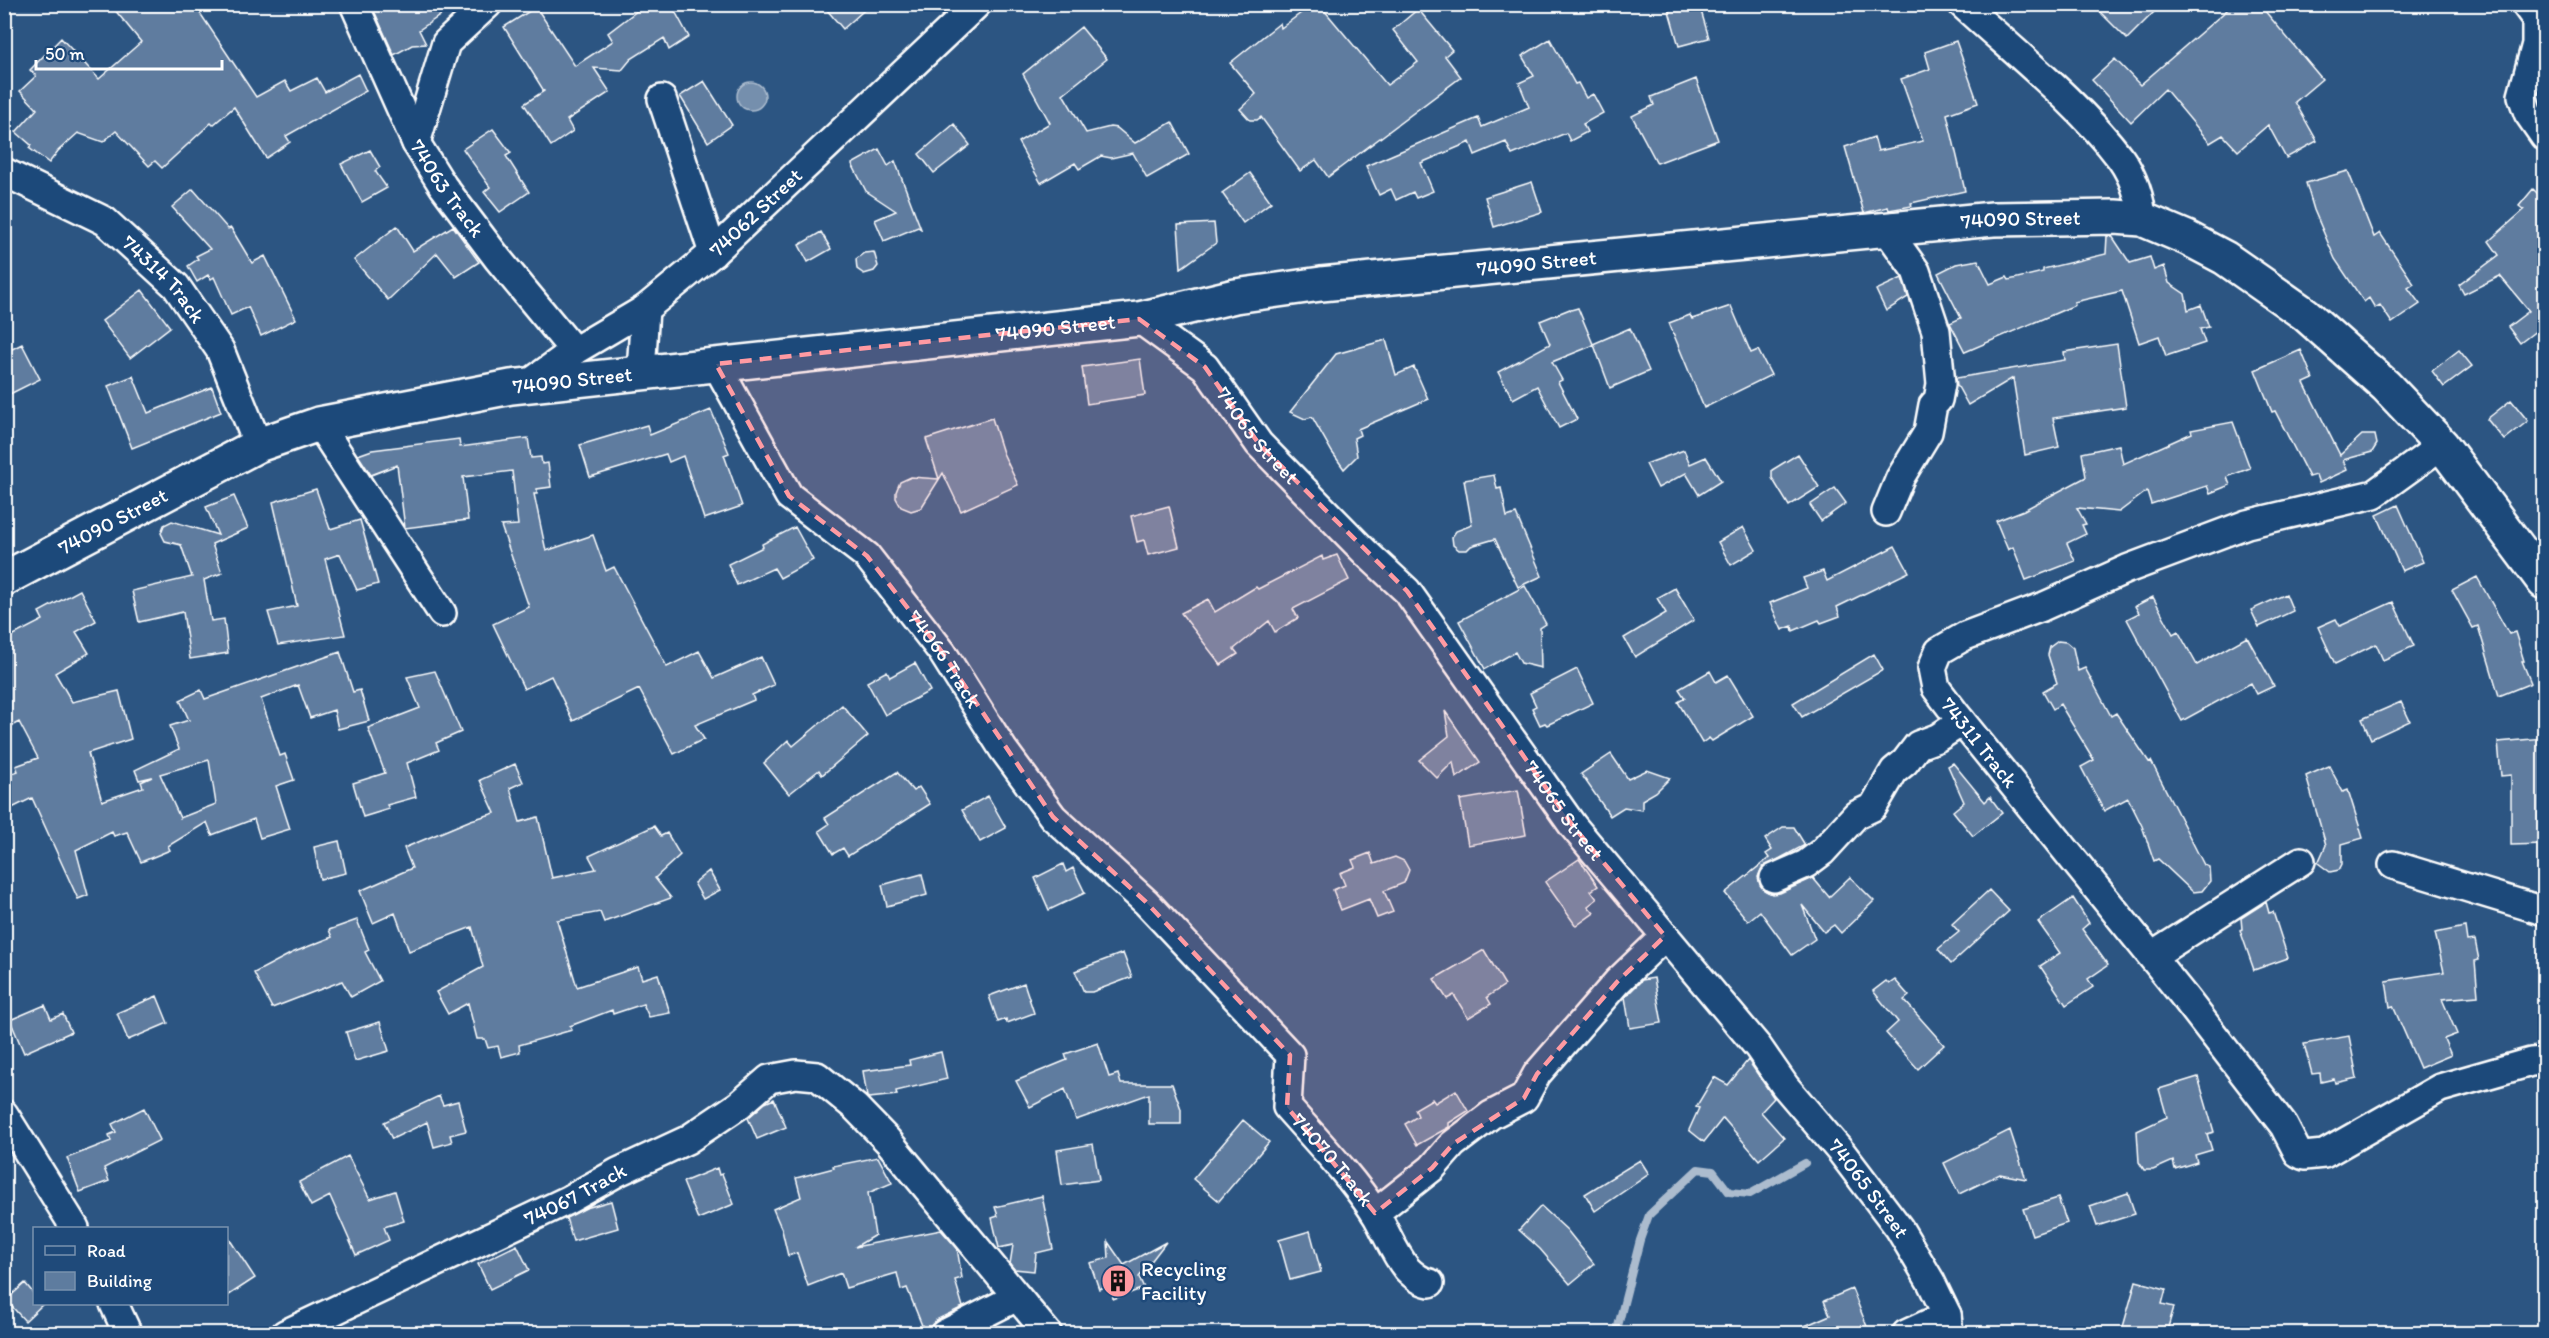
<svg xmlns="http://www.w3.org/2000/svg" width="2549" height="1338" font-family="Itim,sans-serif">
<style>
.water{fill:#748fad;stroke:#acbcce;stroke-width:1.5}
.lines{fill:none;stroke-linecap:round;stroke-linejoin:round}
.stream{stroke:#acbcce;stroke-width:8}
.building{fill:#5e7c9f;stroke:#fff;stroke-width:1.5;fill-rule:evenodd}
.street-casing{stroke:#fff;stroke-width:32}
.secondary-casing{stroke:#fff;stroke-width:38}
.street{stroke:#1f4a7a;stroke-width:27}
.secondary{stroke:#1f4a7a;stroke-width:33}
.marked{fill:#ff9aa2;fill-opacity:0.2;stroke:#ff9aa2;stroke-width:4.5;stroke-dasharray:12 8;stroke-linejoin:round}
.labels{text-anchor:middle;stroke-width:5;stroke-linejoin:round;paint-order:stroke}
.street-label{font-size:21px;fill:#fff;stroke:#1f4a7a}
.poi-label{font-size:21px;fill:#fff;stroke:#1f4a7a;text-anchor:start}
</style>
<rect width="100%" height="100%" fill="#2c5582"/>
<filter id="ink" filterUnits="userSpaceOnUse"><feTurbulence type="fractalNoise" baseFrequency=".0167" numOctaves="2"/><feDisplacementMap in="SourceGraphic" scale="12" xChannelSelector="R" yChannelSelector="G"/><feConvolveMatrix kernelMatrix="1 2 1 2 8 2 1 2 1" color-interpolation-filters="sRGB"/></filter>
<g filter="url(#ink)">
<!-- water -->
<path class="water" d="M737 96a14 14 0 1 1 28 0a14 14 0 1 1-28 0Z"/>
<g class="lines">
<!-- stream -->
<path class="stream" d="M1616,1334l24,-94 9,-25 49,-46 15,2 16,21 21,2 55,-31"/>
</g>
<!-- building -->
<path class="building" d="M110,4h84l62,93 29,-16 6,10 26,-13 8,14 33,-18 8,17 -80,45 4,6 -24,16 -32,-51 -21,18 -2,-2 -49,45 -7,-7 -6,5 -33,-35 -13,11 -25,-9 -20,18 -9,12 -20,-15 2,-3 -15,-13 21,-23 -17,-18 16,-15 -6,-6 31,-32 38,41 42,-37z
M371,4h86l-38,26 7,14 -14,1 -18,10z
M646,4h25l18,33 -20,13 -5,-12 -33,21 -9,11 -28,-2 16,24 -43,28 6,11 -22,15 -27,-42 20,-13 -40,-64 32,-20 39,59 38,-25 -5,-8z
M822,4h49l-28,25z
M1313,4h6l68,81 31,-23 -25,-32 25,-21 34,41 -7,6 16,21 -133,100 -12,-17 -16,11 -39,-54 -4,3h-7l-10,-11 16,-15 -26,-31 50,-40 1,5z
M1667,4h32l10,34 -30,8z
M2092,4h70l-35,35z
M2234,4h25l63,75 -27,23 22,39 -31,17 -18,-33 -30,26 -15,-16 -13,8 -45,-54 -34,33 -39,-42 23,-21 25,26z
M1081,27l26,32 -44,35 23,39 24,-6 7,1 18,15 37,-21 17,32 -42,24 -14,-25 -22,5 -10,-2 -22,13 -4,-6 -34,20 -23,-41 32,-19 -27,-49z
M1550,39l25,45 3,-1 8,15 7,-4 10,19 -20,11 4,8 -17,9 -4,-8 -54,22 -6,-13 -31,13 -5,-13 -49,21 12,28 -17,7 -3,-6 -17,8 -5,-11 -12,6 -13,-29 112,-48 4,9 47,-20 -10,-24 15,-7 -12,-20z
M1956,41l22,62 -31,11 18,77 -54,12 1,3 -23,4 -1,-3 -24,6 -19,-66 29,-10 4,14 45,-10 -22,-62 29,-10 -5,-17z
M1696,79l22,61 -61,23 -25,-47 22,-11 -3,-8z
M704,81l28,44 -24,17 -28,-46z
M954,124l16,21 -36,28 -15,-19z
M493,129l18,24 -5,3 23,36 -29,20 -16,-20 6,-5 -27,-38z
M879,149l9,17 7,-5 26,68 -3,-2 -34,14 -9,-21 21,-9 -30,-20 -14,-27z
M370,150l10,17 -5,4 12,17 -25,14 -21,-38z
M2348,171l26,66 6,-4 34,51 -6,4 12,16 -28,19 -12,-18 -5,3 -6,-10 -5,4 -29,-43 -21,-49 -8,-27z
M1250,173l21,29 -28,21 -21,-30z
M1532,182l10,30 -48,15 -9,-30z
M193,189l35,40 3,-1 21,35 13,-7 31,63 -35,17 -13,-29 -17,8 -17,-38 -3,2 -3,-4 -11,7 -9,-16 10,-7 -2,-3 14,-7 -38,-42z
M2533,189l6,6 5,-6v142l-3,-4 -21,16 -12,-16 21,-16 -29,-35 -36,18 -5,-9 40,-30 -10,-14 35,-31 -5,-4z
M1214,223l2,20 -35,25 -3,-43z
M397,226l16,25 40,-25 26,36 -23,15 -19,-24 -49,47 -34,-40z
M821,232l10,17 -23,13 -9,-17z
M2107,236h5l18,27 20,-6 4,13 10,-4 5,17 16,11 3,16 13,-5 8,22 -9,2 5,14 -39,13 -7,-20 -20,7 -17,-52 -48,11 1,3 -110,47 -15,-29 11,-5 -23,-45 18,-9 22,-4 12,24 17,-7 2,3 34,-8v-3l63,-15z
M874,252l4,14 -4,5 -10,3 -7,-5 -1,-10 8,-6z
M1902,278l6,19 -22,14 -10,-21z
M142,290l28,37 -40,31 -28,-37z
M1731,306l20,47 7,-3 13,25 -67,33 -35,-85 21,-8 2,4z
M1578,308l15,36 37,-16 19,43 -39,17 -16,-43 -42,17 10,18 -4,2 19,37 -18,9 -22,-42 -24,13 -15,-27 52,-28 -10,-23 30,-12 1,1z
M1386,340l10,35 18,-8 14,32 -70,30 2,6 -6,3 3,18 -13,13 -12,-17 -20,-35 -7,2 -15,-7 46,-58z
M22,344l18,35 -36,18v-44z
M2117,344l9,63 -73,11 6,29 -34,8 -12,-77 -45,27 -11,-20 -1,-7 109,-18 -1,-8z
M2301,350l12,29 -9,4 36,72 22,-20h13l2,9 -5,8 -29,8 4,10 -28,13 -3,-8 -7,2 -34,-66 -3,1 -17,-42z
M2459,350l13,16 -28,21 -12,-16z
M1140,359l5,36 -58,9 -5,-37z
M133,376l15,37 64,-26 9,25 -89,36 -24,-62z
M2511,400l17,21 -24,19 -17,-21z
M711,410l18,43 -5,2 18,51 -38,13 -21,-63 -14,6 -3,-8 -76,23 -10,-32 67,-20 3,10z
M992,418l11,35 15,32 -57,26 -18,-38 -22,35 -10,3 -10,-4 -5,-9v-6l4,-10 11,-5 28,2 -13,-40z
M2233,422l17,46 -23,9 3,8 -20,8 -3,-7 -56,18 -4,-13 -28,21 -42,-4 9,16 -4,1 4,9 -19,9 8,18 -49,19 -13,-33 -5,3 -12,-29 28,-11 62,-33 -4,-24 37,-8 4,19 69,-31 -1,-3z
M528,438l3,20 10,-1 1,7 6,-1 3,24 -14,2v5h-3l12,57 47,-16 13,36 8,-4 53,100 32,-16 15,27 47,-21 13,28 -22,10 2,5 -59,25 9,14 -30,15 -35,-65 -66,32 -22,-45 -27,13 -31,-65 36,-17 -28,-81 17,-1 -6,-54 -49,6 5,43 -63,8 -8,-63 -26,10 -13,-20 14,-5 87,-11 1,8z
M1684,450l6,14 16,-7 15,24 -22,14 -13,-22 -28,15 -12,-24z
M1798,454l21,33 -30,19 -17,-28v-8z
M1494,475l3,14 4,-1 6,29 9,-3 26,62 -24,11 -23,-48 -24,7 -4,4h-8l-6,-5 -1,-8 4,-6 16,-6 -8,-45z
M1835,488l11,15 -25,18 -11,-16z
M316,489l14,40 30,-9 18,64 -21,6 -17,-36 -15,5 20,76 -67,10 -10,-33 29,-6 -24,-104z
M234,496l14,32 -36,16 10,29 -18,7 7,41 13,-2 4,34 -38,6 -7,-47 -44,10 -7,-31 60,-14 -11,-32 -16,-4 -4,-8 3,-8 8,-4 46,14 -12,-28z
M2398,505l25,57 -21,9 -25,-56z
M1169,506l10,41 -31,8 -4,-15 -7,2 -6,-26z
M795,527l18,33 -33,18 -6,-10 -37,17 -9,-21 35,-17 -1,-3z
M1743,527l13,23 -25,15 -13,-23z
M1895,546l14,26 -72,35 3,9 -19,7 -2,-3 -26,11 -1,-5 -10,4 -12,-27 37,-15 -4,-10 20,-7 4,10z
M1337,555l12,25 -56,29 5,9 -23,14 -6,-11 -35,28 4,5 -17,11 -40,-52 27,-14 7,13 41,-25 2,2 64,-33 1,4z
M2477,577l32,57 6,-2 9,29h-2l9,22 -32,13 -21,-70 -5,2 -21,-38z
M1525,586l21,38 -6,4 1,40 -20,-5 -6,-11 -30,17 -26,-48z
M1675,588l19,32 -59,37 -11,-19 42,-25 -9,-15z
M80,590l16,31 -20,11 13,21 -34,20 17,29 47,-11 12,48 -43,14 14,48 41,-14 -2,-5 11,-5 -13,3 -4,-10 44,-21 -9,-23 19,-6 -9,-20 21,-10 4,9 135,-47 13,40 7,-2 9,31 -31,8 -4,-19 -24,8 -12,-33 -37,14 19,57 5,-2 9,26 -18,6 14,43 -30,9 -6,-19 -42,16 -5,-13 -39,24 2,4 -29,12 -14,-30 -13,4 -2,-4 -36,18 12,45 -10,4 -46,-101 -28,14v-36l14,-5 -2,-5 22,-8 -19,-36 -15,8v-90l39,-20 -4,-8zM209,760l7,44 -36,14 -20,-44z
M2286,594l7,17 -34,16 -8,-17z
M2153,597l20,37 5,-3 19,34 50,-28 27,49 -17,8 -6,-11 -69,38 -55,-102 12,-6 -4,-7z
M2393,602l21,44 -31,14 -7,-16 -41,20 -17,-37 18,-8 4,7z
M2058,641l8,1 7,6 5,23 7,-3 26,48 5,-3 33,49 2,-1 53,104 5,2 1,14 -8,10 -9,1 -35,-33 -4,2 -12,-35 -14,-28 -24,13 -23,-44 13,-7 -34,-56 -7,5 -10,-18 14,-8 -9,-28 2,-8z
M1874,654l9,16 -81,47 -9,-14z
M915,663l15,28 -45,24 -18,-33 20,-11 3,6z
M1577,669l16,34 -46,22 -2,-2 -5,2 -8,-17 4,-2 -6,-13z
M435,671l26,61 -25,11 3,7 -32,13 9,34 -29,8 2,4 -26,8 -10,-34 32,-10 -17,-45 52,-20 -13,-31z
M1710,671l6,11 12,-7 25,41 -41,25 -3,-3 -7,5 -24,-41 7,-4 -6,-9z
M2401,702l9,19 -39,18 -9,-20z
M842,705l26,31 -46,39 -3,-5 -30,24 -25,-31 24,-23 5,6z
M1445,711l35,51 -24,16 -3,-16 -16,16 -18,-18 30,-24z
M2544,738v106l-33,1v-70l-10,1 -3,-34z
M1611,754l17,25 19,-9 23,8 -14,14 -14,8v10l-18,-3 -14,9 -29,-42z
M1953,763l32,39 5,-5 12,16 -29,23 -20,-25 11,-9 -16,-36z
M515,764l8,18 -13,6 10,34 18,-5 14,61 44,-9 -7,-13 65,-30 7,10 6,-3 13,22 -25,23 16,20 -67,24 -4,-10 -43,8 20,67 61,-20 4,12 16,-5 12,39 -21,4 -6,-13 -30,10 -1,-4 -42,16 2,4 -53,15 1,7 -19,5 -3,-11 -10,2 -3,-9h-8l-9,-36 -20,11 -12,-22 47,-25 -11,-40 -63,24 -14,-38 -22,10 -13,-32 52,-23 -8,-20 67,-28 24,-7 -15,-33z
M2329,766l14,26 5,-2 15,48 -21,6v20l-3,6 -9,2 -12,-9 8,-18 -20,-69z
M897,772l16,19 6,-4 11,17 -82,52 -5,-8 -10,6 -14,-23 10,-7 -4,-6z
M1518,790l8,45 -58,10 -8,-45z
M988,796l18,32 -26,14 -18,-32z
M1783,827h11l11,18 -43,23 -4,9 2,8 4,5 8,4 8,-1 33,-15 16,19 21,-20 24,24 -33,32 -7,-8 -10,7 -22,-27 13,34 -23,16 -32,-44 -12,10 -23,-28 44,-35 -3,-4 6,-4 -7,-11z
M339,841l7,32 -26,6 -6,-32z
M1370,853l4,11 21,-7 9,4 5,9 -5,13 -20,8 9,21 -16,6 -8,-19 -28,11 -8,-20 12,-5 -5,-12 15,-6 -3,-7z
M1579,859l19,27 -7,5 6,8 -9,7 6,7 -18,13 -31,-44z
M1063,864l3,8 7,-4 12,25 -36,17 -14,-32z
M709,871l11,19 -17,9 -9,-16z
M922,874l5,21 -40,11 -5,-21z
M1989,890l20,21 -58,53 -13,-15 21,-17 -7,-8z
M2073,898l16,25 -7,6 26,36 -20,14 5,8 -27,18 -26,-39 20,-13 -22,-31z
M2266,902l3,11 4,-1 15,46 -34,12 -14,-40 2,-1 -1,-11z
M357,920l12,30 -4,2 15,29 -29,16 -9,-16 -70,27 -18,-35 38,-20 40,-16 -3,-7z
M2465,927l2,14 8,-1 4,20 -4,1 3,35 -36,3 15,35 -13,5 7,16 -31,13 -27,-62 -3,1 -4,-26 58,-9 -9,-39z
M1484,950l21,35 -18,12 4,7 -23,14 -14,-23 -7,4 -13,-20z
M1123,953l9,24 -40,15h-8l-9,-21z
M1654,978l8,45 -32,5 -5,-31 17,-17z
M1895,980l14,16 -5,4 40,45 -26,24 -32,-36 12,-11 -25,-31 13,-10 3,3z
M1024,983l10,30 -27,10 -1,-4 -8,3 -9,-26z
M157,996l11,27 -40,17 -11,-27z
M45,1005l6,14 12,-5 8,18 -47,21 -14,-33z
M380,1022l9,29 -34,10 -9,-29z
M2349,1036l8,42 -22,5 -1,-4 -13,3 -1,-9 -8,1 -8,-30z
M1098,1043l11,34 9,-3 3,10h51l9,25v15h-32v-30l-73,26 -11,-31 -35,18 -14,-26 51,-21 -2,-6z
M941,1052l6,27 -51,12 1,4 -28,3 -2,-1 -4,-26 47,-6 -1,-5z
M1748,1060l26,38 -13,14 23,26 -25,22 -36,-42 -19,24 -15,-12 10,-22 -3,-1 18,-30 14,8z
M2198,1077l16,55 -7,2 5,16 -17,5 2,7 -22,7 -2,-8 -20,9h-9l-5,-8 -2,-31 30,-14 -8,-28z
M1456,1090l12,21 -19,12v4l-32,18 -12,-21 13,-8 -3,-7 17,-10 3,4z
M439,1096l4,9 15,-4 8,30 -16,4 2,7 -18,5 -7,-25 -35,17 -8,-17z
M774,1099l12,28 -29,12 -9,-21 17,-15z
M144,1108l16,32 -56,28 5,13 -29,11 -13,-34 44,-17 -2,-6 7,-3 -4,-8z
M1243,1120l26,22 -50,59 -26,-22z
M2010,1130l16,49 -26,-5 -41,20 -15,-31z
M1093,1144l6,36 -37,5 -5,-35z
M348,1156l22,43 25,-8 9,30 -20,6 5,13 -33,15 -26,-59 -19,10 -12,-24z
M878,1157l14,26 -24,10 7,42 -20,12 86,-17 16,18 5,30 -7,2 8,27 -27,13 -7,11 -4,2 -18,-45 -6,2 -4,-17 -51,15 -5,-15 -33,13 -11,-33 -9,3 -6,-26 -9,-21 28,-12 -5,-19 38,-10 -1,-2z
M1640,1160l9,14 -54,37 -10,-17z
M717,1168l2,7 3,-1 12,30 -36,15 -15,-37z
M2128,1193l7,21 -38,12 -7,-20z
M1042,1196l11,53 -17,4 -2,18 -20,-2 -4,-5 3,-19 -14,3 -7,-30 6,-2 -3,-9z
M2058,1198l9,25 -35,12 -9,-26z
M611,1201l7,27 -45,13 -7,-23 20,-10z
M1541,1206l26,24 27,34 -24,20 -30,-35 -21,-19z
M1310,1231l11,41 -31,8 -11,-40z
M226,1234l29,44 -29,19z
M1108,1242l16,23 42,-23 -27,35 5,11 -31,11 -1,-15 -13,5 -9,-26 19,-5z
M517,1245l12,25 -39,19 -12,-25z
M2136,1281l30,8 -4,15 12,3 -8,27h-45z
M25,1283l9,11v10h9l-18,17 -19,-21z
M1852,1289l18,45h-84l44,-19 -6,-14z"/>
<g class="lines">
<defs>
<g id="street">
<path id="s1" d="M354,4l62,139 27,43 55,73 76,92"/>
<path d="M1962,4c52,48 117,99 159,155 12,17 20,40 21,60"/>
<path d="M2525,4l11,15v25l-14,52 6,17 16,23"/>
<path d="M662,99l51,154"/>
<path d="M416,143l30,-100 42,-39"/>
<path id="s2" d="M4,172l101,49 71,65 44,64 38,95"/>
<path id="s3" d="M1139,319l66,48 54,77 106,108 42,39 166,235 185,221 27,39 57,67 57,75 32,54 16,33 2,19"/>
<path id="s4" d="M716,364l73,132 78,60 75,96 61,97 50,68 93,85 144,153 -3,52c29,33 64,69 88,106 11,18 18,39 32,56 7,7 13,12 23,14"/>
<path d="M641,372l4,-63"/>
<path id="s5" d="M522,385l8,-2 44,-32 71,-42 68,-56 264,-249"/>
<path d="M319,424l123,189"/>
<path id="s6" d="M2442,445l-68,49 -127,30 -120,45 -85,38 -77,29 -26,15 -7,17 4,20 19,25 231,286 98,127 14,27 6,3 20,-2 116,-66 91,-26 13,-1"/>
<path d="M1886,512l14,-34 28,-46 5,-27 5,-5 3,-16 -5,-53 -20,-60 -30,-42"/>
<path d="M2393,865l151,46"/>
<path d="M1774,878l32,-14 16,-12 34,-37 17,-8 21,-36 11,-9 13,-17 19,-7 25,-16"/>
<path d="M2152,956l149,-95"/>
<path d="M4,1114l71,114"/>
<path d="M1375,1213l57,-45 21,-24 38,-29 33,-17 13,-24 80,-92 48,-46"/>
<path d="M114,1304l14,30"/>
<path id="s7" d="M285,1334l283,-134 50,-28 69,-32 52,-35 30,-26 27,-5 21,2 38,31 33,34 160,193"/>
<path d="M944,1334l73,-37"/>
<path d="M1906,1334l41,-19"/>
</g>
<g id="secondary">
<path id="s8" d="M4,579l254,-134 61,-21 192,-37 628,-68 96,-23 86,-12 672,-65 122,-2 27,2 45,19 38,20 80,56 81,72 56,59 102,137"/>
</g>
</defs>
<!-- street casing -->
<use href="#street" class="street-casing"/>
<!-- secondary casing -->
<use href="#secondary" class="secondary-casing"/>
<!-- street -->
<use href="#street" class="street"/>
<!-- secondary -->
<use href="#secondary" class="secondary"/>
</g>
</g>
<!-- marked area -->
<path class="marked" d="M1139,319l66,48 54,77 148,147 166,235 92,110 -48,46 -80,92 -13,24 -71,46 -21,24 -57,45 -88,-106 3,-52 -144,-153 -93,-85 -111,-165 -75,-96 -78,-60 -73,-132z"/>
<!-- icons -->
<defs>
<symbol id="building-disc" viewBox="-11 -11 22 22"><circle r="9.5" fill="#ff9aa2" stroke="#1f4a7a"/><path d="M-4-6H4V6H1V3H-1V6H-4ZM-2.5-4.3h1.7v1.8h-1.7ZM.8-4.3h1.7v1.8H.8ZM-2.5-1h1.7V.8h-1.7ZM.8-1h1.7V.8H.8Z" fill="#111"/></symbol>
</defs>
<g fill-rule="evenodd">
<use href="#building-disc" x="1099" y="1262" width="38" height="38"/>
</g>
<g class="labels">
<!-- street labels -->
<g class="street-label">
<text dy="7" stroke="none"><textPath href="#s1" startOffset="207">74063 Track</textPath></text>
<text dy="7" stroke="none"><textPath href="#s5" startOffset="292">74062 Street</textPath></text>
<text dy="7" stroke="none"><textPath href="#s8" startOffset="2067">74090 Street</textPath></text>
<text dy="7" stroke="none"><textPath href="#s8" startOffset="1581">74090 Street</textPath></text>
<text dy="7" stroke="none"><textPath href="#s2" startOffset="195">74314 Track</textPath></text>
<text dy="7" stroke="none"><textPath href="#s8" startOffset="1095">74090 Street</textPath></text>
<text dy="7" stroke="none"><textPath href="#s8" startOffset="609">74090 Street</textPath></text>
<text dy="7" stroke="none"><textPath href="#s3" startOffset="168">74065 Street</textPath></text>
<text dy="7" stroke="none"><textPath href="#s8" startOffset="123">74090 Street</textPath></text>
<text dy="7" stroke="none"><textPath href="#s4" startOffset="378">74066 Track</textPath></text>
<text dy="7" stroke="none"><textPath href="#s6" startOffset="656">74311 Track</textPath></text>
<text dy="7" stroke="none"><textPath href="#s3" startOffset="654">74065 Street</textPath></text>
<text dy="7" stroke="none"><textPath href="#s4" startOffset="1028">74070 Track</textPath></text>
<text dy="7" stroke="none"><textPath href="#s3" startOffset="1140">74065 Street</textPath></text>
<text dy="7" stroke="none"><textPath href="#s7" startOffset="322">74067 Track</textPath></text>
</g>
<!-- poi labels -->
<g class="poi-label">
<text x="1141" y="1276">Recycling<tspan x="1141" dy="24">Facility</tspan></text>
</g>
</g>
<!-- margin -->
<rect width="2549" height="1338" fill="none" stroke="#1f4a7a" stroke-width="24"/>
<rect x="12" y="12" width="2525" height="1314" fill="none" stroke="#fff" stroke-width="2" filter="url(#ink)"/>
<!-- legend -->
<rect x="33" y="1227" width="195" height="78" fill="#1f4a7a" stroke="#7992af" stroke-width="1.5"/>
<rect x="45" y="1246" width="30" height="9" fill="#1f4a7a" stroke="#7992af" stroke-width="1.5"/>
<text x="87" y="1257" font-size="18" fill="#ffffff">Road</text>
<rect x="45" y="1272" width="30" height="18" fill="#5e7c9f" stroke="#7992af" stroke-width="1.5"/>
<text x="87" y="1287" font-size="18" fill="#ffffff">Building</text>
<!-- scale -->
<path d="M36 60v9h186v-9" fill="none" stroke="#ffffff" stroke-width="3"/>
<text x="45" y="60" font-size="18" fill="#ffffff" stroke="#1f4a7a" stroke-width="4.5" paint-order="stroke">50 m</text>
</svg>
